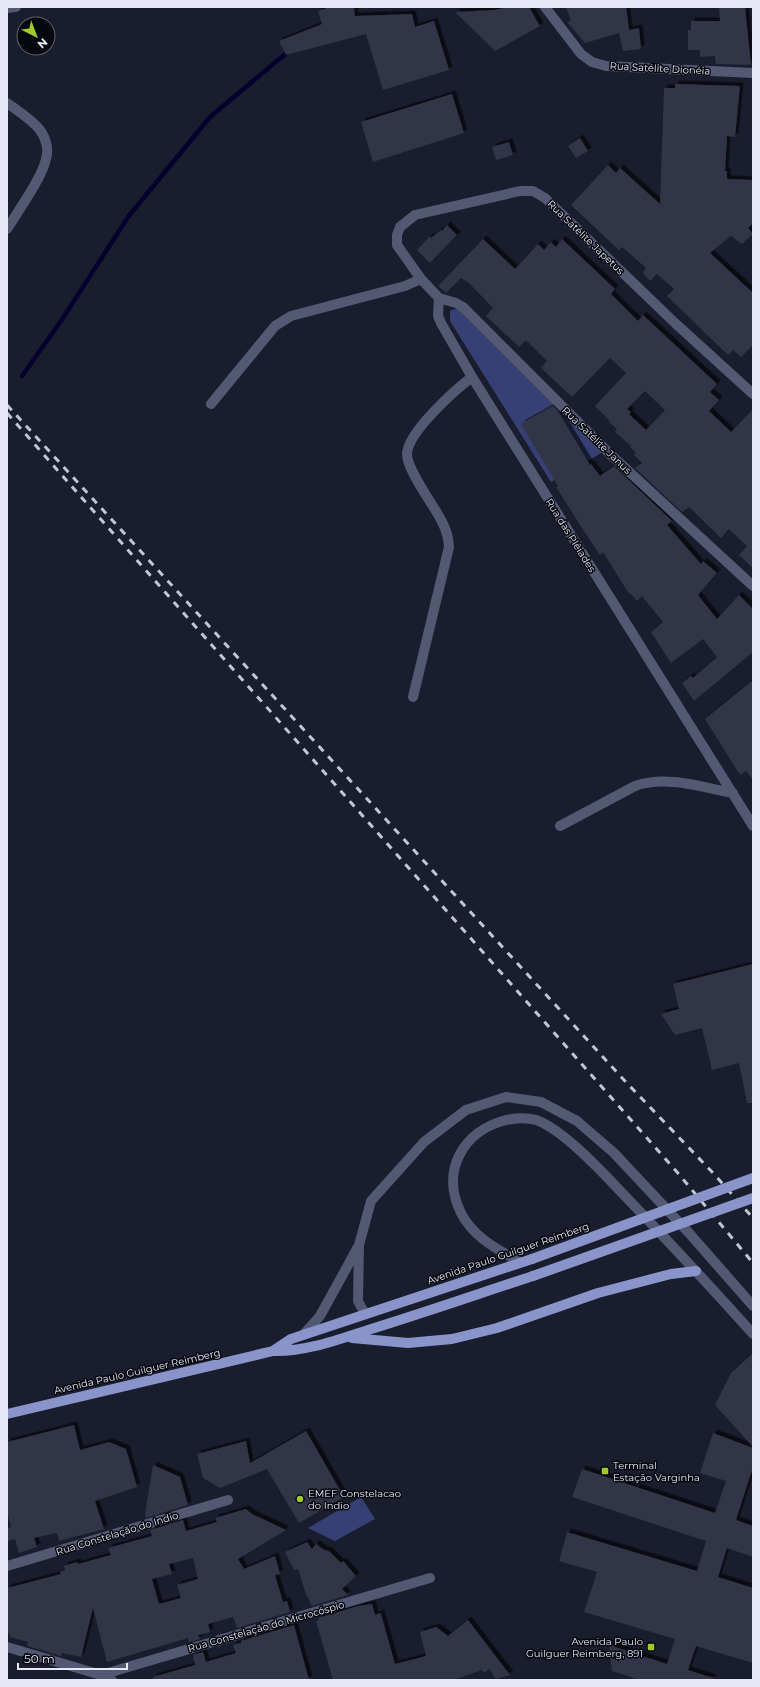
<svg xmlns="http://www.w3.org/2000/svg" width="760" height="1687" font-family="Montserrat,sans-serif">
<style>
.green{fill:#374074}
.lines{fill:none;stroke-linecap:round;stroke-linejoin:round}
.stream{stroke:#05002e;stroke-width:4.5}
.building{fill:#313547;fill-rule:evenodd;filter:url(#shadow)}
.minor{stroke:#535973;stroke-width:10}
.major{stroke:#8995ca;stroke-width:10}
.rail{stroke:#c2c6d2;stroke-width:3;stroke-dasharray:7 7;stroke-linecap:butt}
.major-bridge{stroke:#8995ca;stroke-width:10}
.poi-dot{fill:#9fca2c;stroke:#06080f;stroke-width:1.5}
.labels{text-anchor:middle;stroke-width:3;stroke-linejoin:round;paint-order:stroke}
.street-label{font-size:10px;fill:#e6e9f5;stroke:#06080f}
.poi-label{font-size:10px;fill:#e6e9f5;stroke:#06080f;text-anchor:start}
</style>
<defs>
<filter id="shadow"><feDropShadow dx="3.5" dy="-3.5" stdDeviation="0" flood-color="#0009"/></filter>
</defs>
<rect width="100%" height="100%" fill="#191d2e"/>
<!-- green -->
<path class="green" d="M454,309l7,1 142,142 -52,30 -101,-161v-10z
M361,1497l14,22 -40,22 -27,-13z"/>
<g class="lines">
<!-- stream -->
<path class="stream" d="M22,376l39,-55 67,-104 82,-100 80,-67"/>
</g>
<!-- building -->
<path class="building" d="M330,7h24l1,9 57,-2 3,13 19,-6 15,49 -66,20 -17,-56 -80,21 -7,-14 43,-17 -4,-13z
M509,7h20l11,19 -45,25 -40,-39 39,-2z
M566,7h60l3,23 10,-2 2,21 -18,2 -4,-18 -34,10 -18,-21 4,-1z
M719,7h26l6,58 -35,-1 -1,-8 -15,1v-7h-12v-20h3v-9h29z
M675,84l65,2 -5,51 -8,-1 -2,35h2v8l26,1v43l-5,5 5,6 -11,10 -11,-8 -21,17 43,40v52l-12,12 -8,-7 -5,5 -61,-59 7,-7 -17,-15 -7,7 -7,-8 3,-5 -24,-21 -3,3 -48,-45 37,-40 8,8 4,-5 40,36 4,-116h11z
M452,94l12,39 -91,29 -12,-40z
M580,138l8,13 -12,7 -8,-12z
M509,142l4,13 -17,5 -4,-13z
M447,225l10,10 -27,28 -13,-13 13,-14 1,2 10,-8 1,1z
M483,239l32,30 23,-25 6,6 7,-8 5,5 6,-8 53,50 -4,5 27,27 5,-6 74,69 -7,8 9,8 -10,11 22,21 22,-23v159l-14,-13 8,-9 -18,-17 -8,9 -31,-30 -1,-1 -7,5 -47,-44 7,-5 -8,-8 2,-2 -6,-6 1,-1 -16,-14 2,-3 -8,-7 1,-1 -15,-15 31,-33 -16,-15 -38,39 -31,-29 6,-7 -21,-21 -7,7 -33,-31 7,-8 -24,-25 -8,-5 -15,15 -8,-7zM645,391l20,19 -19,20 -17,-16 2,-2 -4,-3z
M553,406l4,4 33,55 1,-1 9,12 14,-10 58,55 -5,4 34,39 2,-3 14,12 -19,22 19,24 22,-24 14,14v43l-59,49 -12,-18 9,-7 2,2 24,-21 -14,-18 -32,24 -20,-31 12,-10 -21,-26 -5,5 -7,-8 -1,1 -26,-42 -3,3 -18,-27 -26,-41 2,-1 -37,-62z
M753,680v100l-7,-9 -6,4 -35,-56z
M753,964v139h-6l-8,-40 -27,7 -10,-42 -27,7 -14,-21 18,-5 -6,-25z
M753,1353v94l-38,-42 16,-32z
M74,1425l6,25 29,-8 17,7 11,38 -42,14 9,28 -45,12 -2,-8 -23,5 3,9 -18,6 -4,-14 -8,2v-13l4,-1 -4,-15v-70z
M306,1431l38,66 -45,26 -32,-54 -47,19 -17,-10 -6,-24 49,-13 4,22z
M713,1433l40,15v19l-17,53 17,6v31l-26,-9 -9,29 35,11v75l-57,-17 -8,24 25,8 -1,2h-72l-28,-9 -3,-26 58,19 8,-25 -91,-27 13,-40 -38,-11 8,-29 130,39 9,-30 -134,-44 10,-28 133,44 11,-32 -26,-8z
M153,1465l27,12 8,28 -42,13 -1,-4z
M246,1509l6,5 34,16 -48,29 6,10 31,-13 5,18 -5,1 8,27 4,-1 3,11 -53,16 -4,-11 -25,7 2,8 -12,3 2,4 -11,3 -1,-4 -81,24 -14,-54 -12,49 -19,-4 -1,3 -23,-7 -11,-3 1,-4 -18,-5 -1,-4h-2v-45l54,-14 -1,-2 5,-2 -1,-4 13,-4 1,2 33,-9 -3,-7 44,-12 -2,-6 33,-10 3,11 31,-9 -2,-4zM193,1558l5,21 -21,6 4,13 -22,6 -7,-25 20,-5 -3,-10z
M307,1542l5,7 4,-5 10,7 1,-1 3,2 11,11 2,-2 13,15 -14,13 6,6 -36,11 -6,-12 -8,-25 -4,1 -9,-18z
M372,1604l3,11 5,-2 1,1 14,50 31,-8 -6,-24 16,-5 12,9 20,-16 42,55 -14,4 -7,-10 -5,4 -2,-3 -29,10h-120l-17,-59 3,-1 -1,-2 40,-12z
M294,1625l15,55h-155l-1,-3 42,-12 -2,-10 10,-3 3,10 30,-9 -3,-8 8,-2v-2z"/>
<g class="lines">
<!-- minor -->
<path class="minor" d="M545,7l36,47 11,8 14,4 147,7
M7,8l9,-1
M7,103c11,8 24,16 33,27 6,8 9,20 6,29 -4,19 -28,52 -39,70
M439,298l17,5 7,4 149,149 141,130
M753,394l-78,-71 -130,-125 -12,-7h-13l-105,24 -15,12 -3,8v10l24,34 18,19 -1,18 3,7 31,54 281,449
M211,404l64,-78 16,-10 114,-30 16,-7
M413,697l36,-150c-1,-19 -10,-31 -20,-47 -6,-10 -23,-35 -22,-47 2,-22 48,-63 65,-76
M560,826l75,-40c31,-11 66,1 98,7
M520,1262c-23,-13 -46,-24 -59,-49 -21,-42 2,-82 45,-93 10,-2 20,-3 30,0 27,9 69,55 89,76 44,46 86,91 128,138
M365,1314l-7,-13 1,-56 12,-44 53,-59 42,-32 40,-13 35,5 36,19 37,32 75,80 64,73
M303,1335l17,-19 38,-69
M7,1566l221,-66
M7,1647l94,28 11,5
M101,1675l329,-97"/>
<!-- major -->
<path class="major" d="M352,1338l56,5 44,-4 45,-11 101,-35 73,-19 25,-3
M273,1351l18,-12 241,-80
M7,1414l266,-63c32,1 64,-11 95,-21 55,-17 110,-36 165,-54"/>
<!-- rail -->
<path class="rail" d="M7,405l617,675 90,94 39,44
M7,413l670,759 76,91"/>
<!-- major-bridge -->
<path class="major-bridge" d="M532,1259l221,-81
M533,1276l220,-78"/>
</g>
<!-- markers -->
<g class="poi-dot">
<rect x="601" y="1467" width="8" height="8" rx="2"/>
<circle cx="300" cy="1499" r="4"/>
<rect x="647" y="1643" width="8" height="8" rx="2"/>
</g>
<g class="labels">
<!-- street labels -->
<g class="street-label">
<text transform="translate(660 68) rotate(3)" y="4">Rua Satélite Dionéia</text>
<text transform="translate(586 237) rotate(44)" y="4">Rua Satélite Japetus</text>
<text transform="translate(597 440) rotate(44)" y="4">Rua Satélite Janus</text>
<text transform="translate(571 535) rotate(58)" y="4">Rua das Plêiades</text>
<text transform="translate(508 1253) rotate(-19)" y="4">Avenida Paulo Guilguer Reimberg</text>
<text transform="translate(137 1371) rotate(-13)" y="4">Avenida Paulo Guilguer Reimberg</text>
<text transform="translate(117 1533) rotate(-17)" y="4">Rua Constelação do Indio</text>
<text transform="translate(266 1626) rotate(-16)" y="4">Rua Constelação do Microcóspio</text>
</g>
<!-- poi labels -->
<g class="poi-label">
<text x="613" y="1469">Terminal<tspan x="613" dy="12">Estação Varginha</tspan></text>
<text x="308" y="1497">EMEF Constelacao<tspan x="308" dy="12">do Indio</tspan></text>
<text x="643" y="1645" text-anchor="end">Avenida Paulo<tspan x="643" dy="12">Guilguer Reimberg, 891</tspan></text>
</g>
</g>
<!-- border -->
<rect width="760" height="1687" fill="none" stroke="#e6e9f5" stroke-width="16"/>
<!-- north arrow -->
<g transform="translate(36 36) rotate(138)"><circle r="19" fill="#06080f" stroke="#60626b"/>
<path d="M0-3L7 15L0 10L-7 15Z" fill="#9fca2c"/>
<text y="-6" font-size="11" font-weight="bold" text-anchor="middle" fill="#e6e9f5">N</text>
</g>
<!-- scale -->
<path d="M18 1663v6h109v-6" fill="none" stroke="#e6e9f5" stroke-width="2"/>
<text x="24" y="1663" font-size="12" fill="#e6e9f5" stroke="#06080f" stroke-width="3" paint-order="stroke">50 m</text>
</svg>
